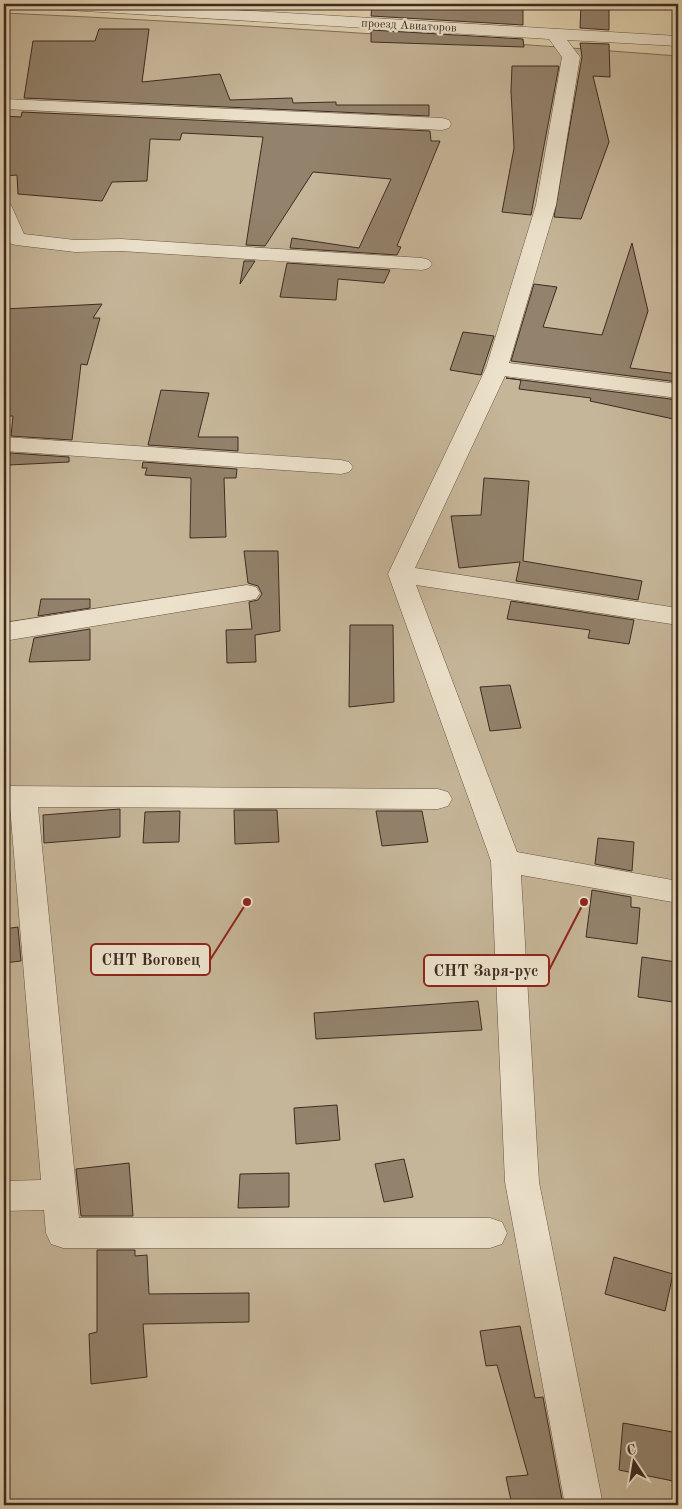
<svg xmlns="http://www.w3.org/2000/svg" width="682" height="1509" font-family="'Old Standard TT',serif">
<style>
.green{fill:#c6b699;stroke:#82705e}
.building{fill:#93826c;stroke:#3e2b22}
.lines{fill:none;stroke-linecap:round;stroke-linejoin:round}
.minor-casing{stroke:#675546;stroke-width:1}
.minor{fill:#ece2cc;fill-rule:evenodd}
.labels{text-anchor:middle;stroke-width:4.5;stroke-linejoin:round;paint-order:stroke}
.far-street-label{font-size:12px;fill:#3e2b22;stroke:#ece2cc}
.leader{fill:none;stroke:#8f2418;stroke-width:2}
.callout-dot{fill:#8f2418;stroke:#ece2cc;stroke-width:2}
.callout{fill:#ece2cc;stroke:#8f2418;stroke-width:2}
.callout-label{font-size:16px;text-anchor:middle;font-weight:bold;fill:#3e2b22}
</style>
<rect width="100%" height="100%" fill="#e2d3b1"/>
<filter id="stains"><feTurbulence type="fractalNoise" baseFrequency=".004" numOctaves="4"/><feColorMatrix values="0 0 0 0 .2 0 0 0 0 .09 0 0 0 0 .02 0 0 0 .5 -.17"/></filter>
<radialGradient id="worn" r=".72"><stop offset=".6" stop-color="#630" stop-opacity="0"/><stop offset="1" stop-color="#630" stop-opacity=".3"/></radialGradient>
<!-- green -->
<path class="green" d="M4,13c225,10 450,26 674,43v1449h-674z"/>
<!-- building -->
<path class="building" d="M372,4h151v21l-152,-9z
M581,4h28v26l-29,-2z
M99,29h50l-7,53 78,-8 10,26 62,-2 1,5 43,-1v3h93v11l-405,-18 9,-57h62z
M371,30l152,9 1,8 -153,-5z
M580,43l29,1 1,33 -17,-1 16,66 -28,77 -27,-2 28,-160z
M512,66h47l-28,149 -29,-3 12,-64 -3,-57z
M22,112l408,19 1,10h9l-43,105 4,1 -4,8 -107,-7 2,-10 67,10 32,-69 -78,-7 -48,74 -19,-1 17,-108 -81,-4 -2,7 -30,-1 -3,42 -35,1 -10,19 -84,-7 -1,-19 -13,1v-60l17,1z
M632,243l16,68 -18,57 48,6v8l-167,-21 23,-77 23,3 -14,40 59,8z
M244,261h11l-15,23z
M287,263l103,7 -6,13 -46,-4 -2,21 -56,-3z
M102,304l-9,14h7l-13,47 -6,-1 -9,76 -61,-4 2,-20h-9v-107z
M463,332l31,4 -13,39 -31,-5z
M506,378l172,22v20l-88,-19 1,-3 -72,-9 2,-9z
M161,390l48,3 -11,44h40v14l-90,-6z
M10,453l59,4v5l-60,3z
M143,462l94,7 -1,9h-12l2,59 -36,1 1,-60 -46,-3 2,-7h-5z
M484,478l45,3 -6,80 119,20 -4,19 -122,-19 4,-19 -61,6 -8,-52 30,-1z
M244,551h34l2,80 -25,4 1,27 -29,1 -1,-33 26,-1 -3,-27 9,-2 4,-6 -4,-8 -10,-3z
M41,599h49v9l-52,8z
M511,601l123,19 -5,24 -41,-6 2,-8 -83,-11z
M350,625h43l1,77 -45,5z
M90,629v31l-61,2 5,-24z
M510,685l11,43 -31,3 -10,-44z
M120,809v28l-76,6 -1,-28z
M234,810h43l2,32 -44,2z
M180,811l-1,31 -36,1 2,-31z
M376,811h46l6,31 -46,4z
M598,838l36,4 -2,29 -37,-7z
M592,890l39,7v10l9,1 -3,36 -51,-7z
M18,927l3,34 -17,2v-34z
M642,957l34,5 -3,40 -35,-5z
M478,1001l4,29 -166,9 -2,-26z
M337,1105l3,35 -44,4 -2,-36z
M404,1159l9,38 -29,5 -9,-38z
M129,1163l4,53h-52l-5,-47z
M289,1173v34l-51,1 2,-34z
M97,1250h38v6l12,-1 2,39 100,-1v29l-106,2 4,53 -56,7 -2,-50 8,-2z
M614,1257l59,17 -8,37 -60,-17z
M520,1326l15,72 8,-1 20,108h-51l-6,-28 22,-2 -31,-110 -11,1 -6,-35z
M623,1423l55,10v49l-59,-12z"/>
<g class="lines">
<defs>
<path id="minor" d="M43,4h90l545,32v10l-111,-6 13,17 -24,148 -47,158 169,21v14l-173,-22 -90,192 263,40v17l-262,-40 101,267 161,29v22l-157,-28 18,307 64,323h-38l-60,-323 -14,-321 -103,-287 98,-206 50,-163 26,-148 -13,-18 -498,-30 -6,-1z
M4,99l438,19 7,2 2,4 -2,4 -7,2 -438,-21z
M4,203l7,2 13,29 51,6 46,-1 301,19 7,2 3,4 -3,4 -7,2 -301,-19 -46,1 -59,-7 -7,-2 -5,-9z
M4,437l337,23 8,2 4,5 -4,5 -8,2 -337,-23z
M247,585l9,2 4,6 -4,6 -252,42v-18z
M4,786l434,3 10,3 4,7 -4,7 -10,3 -400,-2 41,411h411l12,4 5,11 -5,11 -12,4h-427l-12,-4 -5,-11 -2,-23 -40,1v-30l37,-1 -31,-374h-6z"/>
</defs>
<!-- minor casing -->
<use href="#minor" class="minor-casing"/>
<!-- minor -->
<use href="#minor" class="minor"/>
</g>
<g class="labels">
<!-- far-street labels -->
<g class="far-street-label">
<text transform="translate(409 25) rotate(3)" y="4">проезд Авиаторов</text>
</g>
</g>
<!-- callouts -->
<path class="leader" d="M247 902L210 960M584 902L549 970"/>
<g class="callout-dot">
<circle cx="247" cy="902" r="5"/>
<circle cx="584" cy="902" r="5"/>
</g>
<g class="callout">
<rect x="91" y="944" width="119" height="31" rx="5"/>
<rect x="424" y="955" width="125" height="31" rx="5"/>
</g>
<g class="callout-label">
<text x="151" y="965">СНТ Воговец</text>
<text x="486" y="976">СНТ Заря-рус</text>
</g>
<!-- margin -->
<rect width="682" height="1509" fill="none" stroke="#e2d3b1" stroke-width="20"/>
<rect x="5" y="5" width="672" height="1499" fill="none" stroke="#3e2b22" stroke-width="2.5"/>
<rect x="10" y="10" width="662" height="1489" fill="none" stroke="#3e2b22"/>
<!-- north arrow -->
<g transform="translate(634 1462) rotate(348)" stroke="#ece2cc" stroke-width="4" paint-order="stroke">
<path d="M0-4L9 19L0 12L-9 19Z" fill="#3e2b22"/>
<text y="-8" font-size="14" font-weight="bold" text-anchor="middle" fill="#3e2b22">С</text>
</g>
<rect width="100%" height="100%" filter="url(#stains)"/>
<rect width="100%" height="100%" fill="url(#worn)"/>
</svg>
